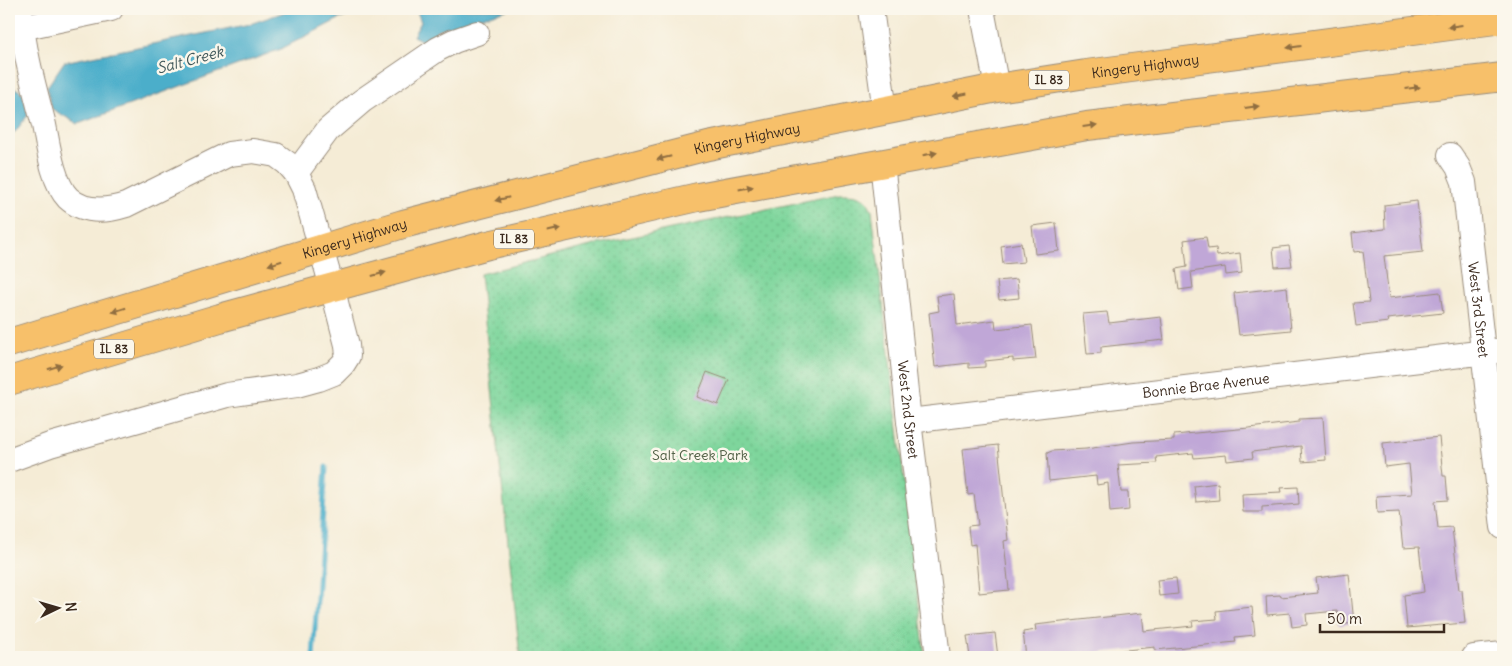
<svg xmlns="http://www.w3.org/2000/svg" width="1512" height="666" font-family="Delius,sans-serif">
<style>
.park{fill:url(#park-dots);stroke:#5c805d}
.water{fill:#4baeca;stroke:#436c74}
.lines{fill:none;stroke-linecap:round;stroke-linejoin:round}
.stream{stroke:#4baeca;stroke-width:5}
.building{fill:#c0a7d7}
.minor-casing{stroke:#988b7a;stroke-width:26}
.highway-casing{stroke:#988b7a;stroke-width:30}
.minor{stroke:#fff;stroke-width:24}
.highway{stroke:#f7c06b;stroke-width:28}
.oneway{fill:#906e41}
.labels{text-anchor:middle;stroke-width:5;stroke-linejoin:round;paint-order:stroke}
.shield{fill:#fbf7ec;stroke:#75685c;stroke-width:1}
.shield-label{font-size:12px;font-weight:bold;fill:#3b2a1e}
.street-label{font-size:14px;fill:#3b2a1e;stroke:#fbf7ec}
.park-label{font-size:14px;fill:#4f5e44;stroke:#fbf7ec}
.water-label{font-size:15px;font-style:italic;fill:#41585a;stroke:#fbf7ec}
</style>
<defs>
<pattern id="park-dots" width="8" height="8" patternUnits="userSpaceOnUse" patternTransform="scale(1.25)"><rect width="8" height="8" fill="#7ed69c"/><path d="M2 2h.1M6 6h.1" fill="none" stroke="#6eb886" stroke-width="1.8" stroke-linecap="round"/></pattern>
</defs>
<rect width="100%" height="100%" fill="#fbf7ec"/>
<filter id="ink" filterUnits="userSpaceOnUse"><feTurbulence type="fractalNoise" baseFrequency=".02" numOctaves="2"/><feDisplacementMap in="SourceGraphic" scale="10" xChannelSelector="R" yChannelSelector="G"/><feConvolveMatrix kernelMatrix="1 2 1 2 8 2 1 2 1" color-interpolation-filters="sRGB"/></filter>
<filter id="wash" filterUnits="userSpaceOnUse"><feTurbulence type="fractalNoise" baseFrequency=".0096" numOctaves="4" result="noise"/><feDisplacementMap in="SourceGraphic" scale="20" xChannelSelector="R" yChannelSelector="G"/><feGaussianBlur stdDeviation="1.12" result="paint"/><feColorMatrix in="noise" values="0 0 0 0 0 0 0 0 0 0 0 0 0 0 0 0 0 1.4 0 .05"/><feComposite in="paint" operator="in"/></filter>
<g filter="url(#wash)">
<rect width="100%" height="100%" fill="#f5ecd6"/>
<!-- park -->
<path class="park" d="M839,194c17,0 27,0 33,17l53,446h-405l-40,-383 119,-30z"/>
<!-- water -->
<path class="water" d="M293,9h77l-31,10 -58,30 -203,75 -26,-15 -5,-22 17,-25 186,-38z
M416,9h94l-73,21 -9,14 -15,-8 8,-14z
M9,84l14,9 5,22 -13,17 -6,1z"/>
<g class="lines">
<!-- stream -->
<path class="stream" d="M313,657l13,-190"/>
</g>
<g id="blocks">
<!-- building -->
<path class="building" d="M1417,201l6,51 -39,4 5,42 51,-6 3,21 -56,6 1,3 -32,4 -3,-23 16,-1 -6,-51 -9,1 -2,-19 33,-4 -1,-24z
M1056,223l3,28 -24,3 -3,-28z
M1206,237l2,12 8,-1 1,8 23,-3 2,20 -16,2 -1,-8 -34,5 2,16 -14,2 -3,-21 11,-2 -3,-27z
M1021,243l3,19 -21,2 -2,-18z
M1289,246l3,20 -17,1 -2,-19z
M1017,279l2,19 -20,2 -2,-19z
M1287,287l4,43 -52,5 -5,-42z
M954,294l3,31 38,-5 1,9 36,-4 4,34 -23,2v-3l-28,3v6l-16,1v-5l-34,4 -6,-54 10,-2 -2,-15z
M1107,312l2,11 52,-6 3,23 -63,7v6l-14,1 -4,-40z
M707,372l22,8 -11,25 -21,-8z
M1323,418l3,42 -24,2 -1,-16 -49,6 1,6 -26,3 -1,-6 -32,3 -1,-5 -37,4 1,6 -39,2 3,27h7l1,18 -19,2 -2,-29 -11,2 -1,-9 -47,5 -2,-28 5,-2 34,-2 47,-7 41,-2v-5l75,-7 50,-6v-3z
M1439,437l4,39h3l2,24 -13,1 3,27 14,-1 7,63h3l3,33 -58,5 -3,-33 20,-3 -5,-45 -16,1 -4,-36 -22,1 -1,-17 36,-2 -3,-30 -24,3 -2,-24z
M998,445l10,95 -4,1 5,49 -30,3 -4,-49 -5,1 -2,-19 10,-1 -4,-31 -6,1 -5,-46z
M1218,483l1,17 -23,2 -2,-16z
M1298,487l1,17 -37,3v5h-19l-1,-18 39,-2 -1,-4z
M1349,574l5,49 -15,2 -2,-14 -31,3 1,11 -15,2 -2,-14 -23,2 -1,-19 14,-1 1,2 37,-4 -2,-15z
M1176,578l2,16 -19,2 -2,-16z
M1252,607l3,28 -20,2 1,5 -81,8v-3l-96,10h-33l-3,-25 13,-2 -1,-5 107,-12 2,18 49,-5 -1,-5 25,-2 -1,-8z
M995,633l3,24h-28l-3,-21z"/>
</g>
</g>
<g filter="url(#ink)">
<use href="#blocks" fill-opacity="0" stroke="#988b7a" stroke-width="1"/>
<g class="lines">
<defs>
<g id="minor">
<path d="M871,9l14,102"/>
<path d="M982,9l15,79"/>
<path d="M21,28l90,-19"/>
<path id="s1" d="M1450,155l8,12 6,15 39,345"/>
<path id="s2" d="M882,162l27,259 29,236"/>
<path d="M296,173l32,-43 34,-29 76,-52 16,-8 23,-8"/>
<path id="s3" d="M909,421l594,-71"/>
<path d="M9,460l41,-15 177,-50 70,-10 22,-6 15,-6 9,-9 5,-8 -1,-11 -15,-58 -28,-98 -8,-16 -9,-10 -11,-8 -23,-4 -24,3 -103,51c-19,6 -42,8 -58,-7 -15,-15 -20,-53 -24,-73 -10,-38 -21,-77 -24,-116"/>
<path d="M1474,657l29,-3"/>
</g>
<g id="highway">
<path id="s4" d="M9,343l394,-119 305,-78 289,-58 89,-14 417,-55"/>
<path d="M9,381l211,-63 268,-73 210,-48 389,-71 416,-49"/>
</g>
</defs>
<!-- minor casing -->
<use href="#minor" class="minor-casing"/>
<!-- highway casing -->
<use href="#highway" class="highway-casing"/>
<!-- minor -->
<use href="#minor" class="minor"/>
<!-- highway -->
<use href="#highway" class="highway"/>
</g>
<!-- one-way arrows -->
<defs><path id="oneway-solid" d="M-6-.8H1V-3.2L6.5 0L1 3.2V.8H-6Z" transform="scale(1.25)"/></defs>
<g class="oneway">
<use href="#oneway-solid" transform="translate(1455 26) rotate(172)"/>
<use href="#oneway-solid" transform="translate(1294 47) rotate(173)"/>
<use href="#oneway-solid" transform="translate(1413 88) rotate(-7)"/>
<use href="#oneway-solid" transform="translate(960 95) rotate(168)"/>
<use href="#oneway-solid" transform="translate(1252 107) rotate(-7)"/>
<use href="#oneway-solid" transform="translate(1090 126) rotate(-8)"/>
<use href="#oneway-solid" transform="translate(930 154) rotate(-10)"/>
<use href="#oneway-solid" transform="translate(664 158) rotate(166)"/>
<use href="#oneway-solid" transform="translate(746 188) rotate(-11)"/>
<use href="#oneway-solid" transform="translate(502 199) rotate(166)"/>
<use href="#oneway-solid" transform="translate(554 230) rotate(-13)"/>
<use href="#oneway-solid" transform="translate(275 263) rotate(163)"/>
<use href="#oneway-solid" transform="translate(379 274) rotate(-15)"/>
<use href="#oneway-solid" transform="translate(119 310) rotate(163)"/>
<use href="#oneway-solid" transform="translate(55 367) rotate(-17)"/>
</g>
</g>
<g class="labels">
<!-- shield labels -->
<g class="shield">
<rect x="1029" y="70.5" width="40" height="19" rx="4"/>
<rect x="494" y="229.5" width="40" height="19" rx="4"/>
<rect x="94" y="339.5" width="40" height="19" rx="4"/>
</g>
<g class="shield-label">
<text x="1049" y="84">IL 83</text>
<text x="514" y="243">IL 83</text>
<text x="114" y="353">IL 83</text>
</g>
<!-- street labels -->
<g class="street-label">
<text dy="5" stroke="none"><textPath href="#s4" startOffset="1171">Kingery Highway</textPath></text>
<text dy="5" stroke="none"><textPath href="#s4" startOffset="766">Kingery Highway</textPath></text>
<text dy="5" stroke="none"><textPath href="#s4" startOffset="361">Kingery Highway</textPath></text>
<text dy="5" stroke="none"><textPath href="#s1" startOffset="159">West 3rd Street</textPath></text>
<text dy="5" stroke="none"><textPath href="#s3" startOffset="299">Bonnie Brae Avenue</textPath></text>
<text dy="5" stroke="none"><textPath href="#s2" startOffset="249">West 2nd Street</textPath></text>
</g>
<!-- park labels -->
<g class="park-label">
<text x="700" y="460">Salt Creek Park</text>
</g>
<!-- water labels -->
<g class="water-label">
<text transform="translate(190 60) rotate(-15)" y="5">Salt Creek</text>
</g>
</g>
<!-- margin -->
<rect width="1512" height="666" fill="none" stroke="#fbf7ec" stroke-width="30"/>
<!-- north arrow -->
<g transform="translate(58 608) rotate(85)" stroke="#fbf7ec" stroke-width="4" paint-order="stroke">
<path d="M0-4L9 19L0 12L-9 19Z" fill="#3b2a1e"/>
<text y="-8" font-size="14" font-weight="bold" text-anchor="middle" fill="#3b2a1e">N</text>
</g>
<!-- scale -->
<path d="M1320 624v8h124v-8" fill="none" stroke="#3b2a1e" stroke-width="2.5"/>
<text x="1327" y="624" font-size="15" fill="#3b2a1e" stroke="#fbf7ec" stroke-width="4" paint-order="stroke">50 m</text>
</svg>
